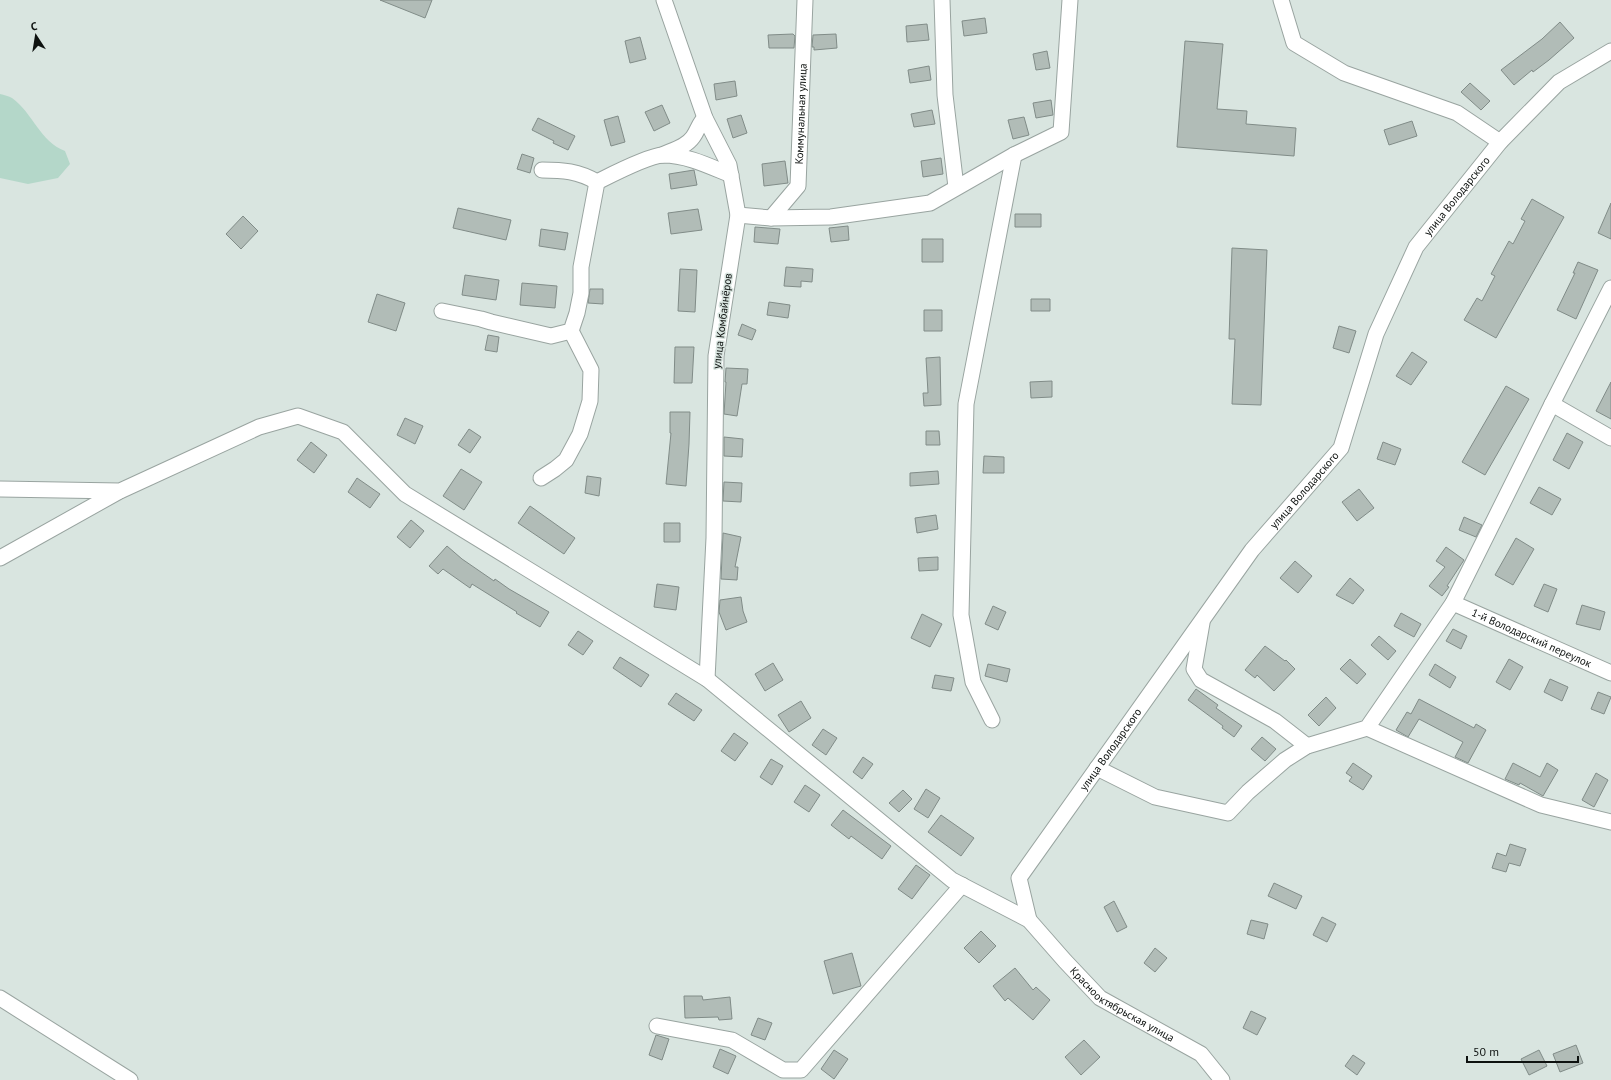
<svg xmlns="http://www.w3.org/2000/svg" width="1611" height="1080" font-family="'PT Sans',sans-serif">
<style>
.green{fill:#b4d7c9}
.building{fill:#b1bcb7;stroke:#818c88}
.lines{fill:none;stroke-linecap:round;stroke-linejoin:round}
.minor-casing{stroke:#99a4a0;stroke-width:17}
.minor{stroke:#fff;stroke-width:15}
.labels{text-anchor:middle;stroke-width:3;stroke-linejoin:round;paint-order:stroke}
.street-label{font-size:11px;fill:#0e1210;stroke:#d9e5e0}
</style>
<rect width="100%" height="100%" fill="#d9e5e0"/>
<!-- green -->
<path class="green" d="M0,94c4,1 9,2 12,4 21,15 28,44 53,53l5,13 -12,14 -30,6 -28,-6z"/>
<!-- building -->
<path class="building" d="M380,0h52l-7,18z
M985,18l2,15 -23,3 -2,-15z
M1560,22l14,16 -25,22 -16,12 -1,-2 -18,15 -13,-15 41,-31z
M927,24l2,16 -22,2 -1,-16z
M793,34l2,2 -1,12h-25l-1,-13z
M836,34l1,14 -23,2v-3h-2l1,-12z
M640,37l6,22 -16,4 -5,-22z
M1185,41l38,3 -6,65 30,2 -1,13 50,4 -2,28 -117,-9z
M1047,51l3,17 -14,2 -3,-16z
M929,66l2,14 -21,3 -2,-13z
M735,81l2,15 -21,4 -2,-16z
M1470,83l20,18 -9,9 -20,-18z
M1051,100l2,15 -17,3 -3,-15z
M662,105l8,18 -16,8 -9,-19z
M932,110l3,14 -21,3 -3,-13z
M741,115l6,18 -14,5 -6,-19z
M618,116l7,26 -14,4 -7,-26z
M1024,117l5,18 -16,4 -5,-19z
M538,118l37,18 -7,14 -15,-7 1,-2 -22,-11z
M1412,121l5,15 -28,9 -5,-15z
M522,154l12,4 -4,15 -13,-4z
M941,158l2,16 -20,3 -2,-16z
M785,161l3,22 -24,3 -2,-22z
M694,170l3,15 -26,4 -2,-15z
M1532,199l32,18 -68,121 -32,-18 13,-22 5,3 13,-25 -4,-2 18,-33 4,3 12,-23 -4,-2z
M1611,203v36l-13,-6z
M458,208l53,12 -5,20 -53,-12z
M698,209l4,21 -31,4 -3,-21z
M1015,214h26v13h-26z
M243,216l15,15 -17,18 -15,-15z
M848,226l1,14 -18,2 -2,-14z
M755,227l25,2 -2,15 -24,-2z
M541,229l27,4 -3,17 -26,-4z
M922,239h21v23h-21z
M1232,248l35,2 -6,155 -29,-1 3,-65h-6z
M1578,262l20,8 -22,49 -19,-9 18,-37h-2z
M786,267l27,2 -1,13 -11,-1v6l-17,-1z
M680,269l17,1 -2,42 -17,-1z
M465,275l34,5 -3,20 -34,-5z
M522,283l35,3 -2,22 -35,-3z
M590,289h13v15l-15,-1z
M377,294l28,9 -9,28 -28,-9z
M1031,299h19v12h-19z
M769,302l21,3 -2,13 -21,-3z
M924,310h18v21h-18z
M742,324l14,6 -4,10 -14,-5z
M1339,326l17,5 -7,22 -16,-5z
M488,335l11,2 -2,15 -12,-2z
M675,347h19l-2,36h-18z
M1412,352l15,10 -16,23 -15,-9z
M940,357l1,48 -17,1 -1,-13h5l-2,-35z
M726,368l22,1 -1,15h-5l-5,32 -13,-2 2,-32h-1z
M1052,381v16l-21,1 -1,-16z
M1611,382v37l-15,-8z
M1506,386l23,13 -44,76 -23,-13z
M670,412h20l-1,32 -3,42 -20,-2 5,-51h-1z
M405,418l18,8 -8,18 -18,-9z
M469,429l12,8 -11,16 -12,-8z
M926,431h13l1,14h-14z
M1567,433l16,9 -14,27 -16,-9z
M724,437l19,2 -1,18 -18,-1z
M311,442l16,13 -13,18 -17,-13z
M1383,442l18,7 -6,16 -18,-6z
M984,456l20,1v16h-21z
M461,469l21,13 -18,28 -21,-14z
M938,471l1,13 -29,2v-13z
M587,476l14,2 -2,18 -14,-3z
M357,478l23,16 -10,14 -22,-16z
M724,482l18,1 -1,19 -18,-1z
M1539,487l22,12 -9,16 -22,-12z
M1359,489l15,19 -17,13 -15,-19z
M530,506l45,32 -11,16 -46,-31z
M936,515l2,14 -21,4 -2,-15z
M1464,517l18,8 -6,12 -17,-7z
M411,520l13,11 -14,17 -13,-11z
M664,523h16v19h-16z
M723,533l18,4 -6,30h3l-1,13 -16,-1z
M1516,538l18,11 -21,36 -18,-10z
M447,546l15,13 32,22 1,-2 14,10 40,23 -9,15 -24,-14 1,-1 -45,-28 -2,4 -27,-19 -5,5 -9,-8z
M1446,547l18,13 -17,26 2,1 -7,9 -13,-10 16,-19 -9,-6z
M938,557v13l-19,1 -1,-13z
M1295,561l17,15 -14,17 -18,-15z
M1350,578l14,12 -11,14 -17,-9z
M657,584l22,3 -3,23 -22,-3z
M1544,584l13,5 -9,23 -14,-6z
M741,597l2,14 4,11 -21,8 -7,-18 1,-12z
M1582,605l23,7 -5,18 -24,-6z
M993,606l13,6 -8,18 -13,-6z
M1401,613l20,11 -7,13 -20,-11z
M922,614l20,10 -12,23 -19,-9z
M1453,629l14,7 -6,13 -15,-8z
M578,631l15,10 -10,14 -15,-10z
M1379,636l17,15 -8,9 -17,-15z
M1265,646l20,15 1,-1 9,9 -21,22 -17,-16 -2,3 -10,-8z
M620,657l29,18 -8,12 -28,-19z
M1350,659l16,15 -9,10 -17,-15z
M1509,659l14,8 -13,23 -14,-8z
M773,663l10,17 -18,11 -10,-17z
M988,664l22,5 -3,13 -22,-6z
M1435,664l21,13 -6,11 -21,-13z
M935,675l19,3 -3,13 -19,-3z
M1550,679l18,8 -6,14 -18,-9z
M1196,689l22,16 -2,3 26,18 -8,11 -12,-9 1,-2 -35,-26z
M1598,692l13,5 -7,17 -13,-5z
M676,693l26,17 -8,11 -26,-17z
M1326,697l10,11 -17,18 -11,-11z
M1419,699l55,29 2,-4 10,6 -18,33 -13,-6 8,-15 -44,-23 -11,18 -12,-7 11,-18 4,2z
M801,701l10,17 -22,14 -11,-17z
M823,729l14,9 -11,17 -14,-10z
M734,733l14,10 -13,18 -14,-10z
M1262,737l14,12 -11,12 -14,-12z
M863,757l10,7 -11,15 -9,-7z
M771,759l12,7 -11,19 -12,-8z
M1353,763l19,13 -9,14 -14,-9 3,-4 -6,-4z
M1513,763l27,14 7,-14 11,7 -15,26 -23,-13 -1,2 -14,-6z
M1596,773l12,7 -14,27 -12,-7z
M805,785l15,10 -11,17 -15,-10z
M926,789l14,9 -12,20 -14,-9z
M903,790l9,9 -13,13 -10,-9z
M843,810l48,36 -9,13 -31,-23 -2,3 -18,-14z
M941,815l33,23 -13,18 -33,-24z
M1510,844l16,5 -6,17 -11,-3 -3,9 -14,-4 5,-15 9,3z
M916,865l14,10 -18,24 -14,-10z
M1274,883l28,13 -6,13 -28,-13z
M1114,901l13,26 -10,5 -13,-25z
M1322,917l14,7 -9,18 -14,-7z
M1251,920l17,4 -4,15 -17,-5z
M981,931l15,15 -17,17 -15,-15z
M1155,948l12,10 -12,14 -11,-9z
M852,953l9,33 -28,8 -9,-33z
M1015,968l18,22 3,-3 14,13 -17,20 -25,-22 -3,3 -12,-15z
M684,996h18l1,4 27,-3 2,22 -13,1 -1,-3 -33,1z
M1251,1011l15,7 -9,17 -14,-7z
M758,1018l14,5 -7,17 -14,-5z
M656,1035l13,4 -7,21 -13,-5z
M1084,1040l16,17 -19,18 -16,-18z
M1576,1045l7,18 -23,9 -7,-18z
M720,1049l16,7 -8,18 -15,-7z
M834,1050l14,9 -14,20 -13,-10z
M1539,1050l8,16 -18,9 -8,-16z
M1353,1055l12,8 -8,12 -12,-9z"/>
<g class="lines">
<defs>
<g id="minor">
<path d="M664,0l41,118 24,47 9,50 -22,141 -2,182 -7,141"/>
<path d="M942,0l3,95 11,92"/>
<path d="M1281,0l13,43 50,30 113,40 43,29"/>
<path d="M662,155c11,-5 24,-8 31,-18 5,-7 6,-14 12,-19"/>
<path d="M542,170c21,0 36,1 55,12"/>
<path d="M738,215l33,3 60,-1 99,-14 84,-48 47,-23 9,-132"/>
<path id="s1" d="M771,218l27,-32 7,-186"/>
<path d="M442,311l39,8 10,3 60,14 20,-5 6,-18 4,-20v-26l16,-85c14,-7 50,-26 66,-27 24,0 46,11 68,20"/>
<path d="M1552,404l59,34"/>
<path d="M541,478l14,-9 11,-9 14,-26 10,-33 1,-31 -20,-39"/>
<path id="s2" d="M0,489l120,2 139,-64 39,-11 45,16 62,62 302,185 245,201 77,40 36,41 35,37 101,56 21,26"/>
<path d="M0,558l118,-66"/>
<path id="s3" d="M1453,603l158,70"/>
<path d="M1202,623l-8,46 7,11 74,41 32,25"/>
<path d="M992,720l-19,-38 -12,-67 5,-211 48,-249"/>
<path d="M1367,728l174,77 70,17"/>
<path d="M1097,768l58,29 73,16 20,-21 37,-32 22,-14 60,-18 86,-125 99,-199 59,-116"/>
<path id="s4" d="M1029,920l-10,-42 233,-328 89,-102 35,-114 40,-87 84,-105 59,-60 52,-31"/>
<path d="M0,998l130,82"/>
<path d="M657,1026l75,14 51,30h18l161,-185"/>
</g>
</defs>
<!-- minor casing -->
<use href="#minor" class="minor-casing"/>
<!-- minor -->
<use href="#minor" class="minor"/>
</g>
<g class="labels">
<!-- street labels -->
<g class="street-label">
<text dy="4" stroke="none"><textPath href="#s1" startOffset="114">Коммунальная улица</textPath></text>
<text dy="4" stroke="none"><textPath href="#s4" startOffset="861">улица Володарского</textPath></text>
<text transform="translate(722 321) rotate(-83)" y="4">улица Комбайнёров</text>
<text dy="4" stroke="none"><textPath href="#s4" startOffset="525">улица Володарского</textPath></text>
<text dy="4" stroke="none"><textPath href="#s3" startOffset="86">1-й Володарский переулок</textPath></text>
<text dy="4" stroke="none"><textPath href="#s4" startOffset="201">улица Володарского</textPath></text>
<text dy="4" stroke="none"><textPath href="#s2" startOffset="1334">Краснооктябрьская улица</textPath></text>
</g>
</g>
<!-- north arrow -->
<g transform="translate(36 36) rotate(348)" stroke="#d9e5e0" stroke-width="3" paint-order="stroke">
<path d="M0-3L7 15L0 10L-7 15Z" fill="#0e1210"/>
<text y="-6" font-size="11" font-weight="bold" text-anchor="middle" fill="#0e1210">С</text>
</g>
<!-- scale -->
<path d="M1467 1056v6h111v-6" fill="none" stroke="#0e1210" stroke-width="2"/>
<text x="1473" y="1056" font-size="12" fill="#0e1210" stroke="#d9e5e0" stroke-width="3" paint-order="stroke">50 m</text>
</svg>
